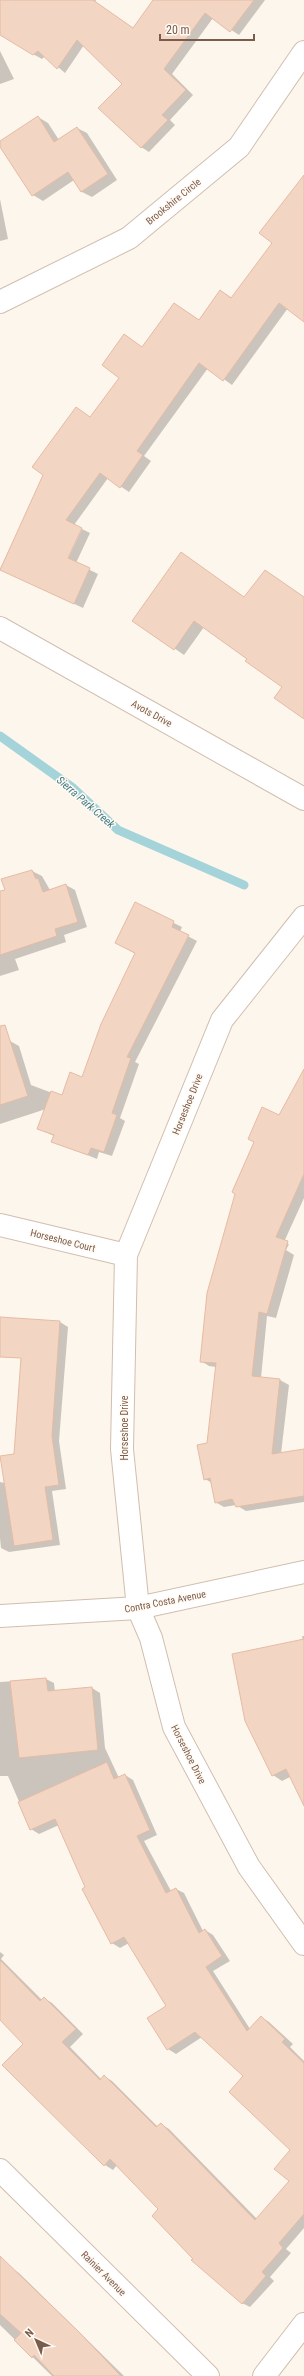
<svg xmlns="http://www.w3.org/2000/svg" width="304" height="2376" font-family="'Roboto Condensed',sans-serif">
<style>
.shadow{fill:#0003}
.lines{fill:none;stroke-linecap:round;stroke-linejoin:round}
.stream{stroke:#a5d3da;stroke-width:9}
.building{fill:#f3d5c3;stroke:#e6bba3}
.minor-casing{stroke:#d1beb0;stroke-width:24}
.minor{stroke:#fff;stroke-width:22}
.labels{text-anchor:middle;stroke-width:3;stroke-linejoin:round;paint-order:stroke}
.street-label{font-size:10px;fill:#7a5c4d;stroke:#fffaf3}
.water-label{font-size:11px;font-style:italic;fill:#437c86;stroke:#fffaf3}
</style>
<rect width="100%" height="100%" fill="#fdf6ec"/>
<!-- shadow -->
<path class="shadow" d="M4,0h92l-1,2 38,26 21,-28h111l-26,35 -26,-17 -41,56 21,21 -23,25 5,5 -26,27 -8,-5 -18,-63 -39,-39 -19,28 -20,-17 -3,3 -9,-5 -33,-28v-21z
M0,51l14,28 -14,5z
M38,117l10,6 11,17 18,-12 10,5 30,47 -25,17 -10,-5 -8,-12 -31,21 -10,-6 -33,-52z
M304,175v146l-16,-13 -56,77 -24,-17 -64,88 7,5 -22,31 -21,-14 -34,47 -9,37 1,1 16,-34 8,4 -14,30 22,11 -15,34 -83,-39 76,-161 15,10 84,-114 24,16 22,-29 11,7 42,-56z
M0,199l8,40 -8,2z
M266,571l38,26v121l-21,-31 -35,-29 -44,-31 -20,28 -50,-35 111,-22z
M32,871l10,5 8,14 16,-5 9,5 12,37 -23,8 2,7 -51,17 4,11 -19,6v-67l6,-18z
M135,904l47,23 -2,5 17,9 -62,121 4,2 -19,54 5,3 -13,35 -13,-4 -2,7 -45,-18 2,-5 -15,-7 7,-20 -46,15v-80l10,-3 9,5 12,39 32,12 20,-19 53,-124 -20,-11z
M304,1071v127l-20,44 5,2 -3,6 8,5 -18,63 -9,-2 -6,62 19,2 9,5 -8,69 23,-4v52l-58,9 -10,-6 -12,2 -9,-5 -3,-19 -7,-4 11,-112 -7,-1 -8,-5 78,-245z
M60,1322l8,5 -9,114 7,48 -14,2 8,54 -51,7 -8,-4 -1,-10v-56l5,1z
M302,1636h2v168l-14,-27 -8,4 -9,-6 30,-134z
M46,1679l8,4 1,9 37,-4 8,5 5,55 14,30 6,-3 8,5 24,55 -13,6 27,50 5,-2 8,4 19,38 2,-1 8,5 17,26 -17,10 37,58 11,-12 8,5 24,22 -3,3 14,14v167l-18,21 5,4 -21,24 4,4 -24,26 -8,-4 -48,-44 -34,-50 -43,-44 -4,5 -8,-5 -80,-121 -25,-25v-67l4,3 -3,4 41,41 2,-2 8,5 31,31 -13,13 31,32 3,-3 8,5 46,46 3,-3 8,5 88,90 34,-38 1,-32 -47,-73 -43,-39 -26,17 -8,-5v-43l-39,-63 -9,5 -8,-5 -53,-118 -20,9 -8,-5 -23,-53h-8v-94z
M11,2268l8,5 105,103h-72l-52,-51v-46z"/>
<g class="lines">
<!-- stream -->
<path class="stream" d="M0,736l73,52 45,42 126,55"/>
</g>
<!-- building -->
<path class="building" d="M0,0h93l40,28 20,-28h101l-24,32 -25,-19 -41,56 22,21 -24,25 6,5 -27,28 -43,-40 24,-24 -45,-44 -20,29 -19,-18 -5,4 -33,-20z
M38,116l16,26 23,-15 31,47 -27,18 -13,-20 -36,24 -32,-49v-6z
M304,175v147l-25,-19 -56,78 -24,-18 -62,88 6,4 -23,33 -20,-15 -34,47 16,8 -14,30 22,10 -16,36 -74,-34 43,-95 -11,-8 44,-60 14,10 29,-39 -17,-13 22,-31 18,13 32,-44 25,17 21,-30 11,8 41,-55 -13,-10z
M181,552l63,45 21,-27 39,27v122l-30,-21 8,-11 -37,-26 2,-2 -53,-38 -20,29 -42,-29z
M32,870l4,9 2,-1 5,14 23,-8 12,38 -23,7 2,7 -57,19v-64l5,-1 -4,-11z
M135,902l39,19 -2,6 17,8 -62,122 4,1 -19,55 5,2 -13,37 -13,-4 -3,7 -37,-13 3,-7 -17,-6 14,-38 11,4 8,-23 12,5 19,-53 34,-71 -20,-10z
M5,1025l23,71 -28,9v-79z
M304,1069v105l-28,63 12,4 -21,73 -8,-2 -7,64 28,3 -8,75 32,-5v47l-68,11 -4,-8 -17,4 -5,-25 -6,2 -7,-35 10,-2 9,-80 -16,-1 7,-69 28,-99 -3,-2 22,-50 -6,-3 14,-32 17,8z
M0,1317l60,4 -8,115 7,49 -14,2 8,53 -39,6 -14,-90 14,-2 7,-96 -21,-1z
M304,1639v167l-18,-37 -14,7 -27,-55 -13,-67z
M46,1678l2,13 44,-4 6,63 -79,8 -9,-77z
M107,1762l7,17 11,-5 25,56 -13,6 29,57 10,-5 23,45 6,-4 17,27 -16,11 41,64 14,-15 24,23 -3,3 22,21v151l-25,29 4,5 -21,24 4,4 -24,28 -51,-44 2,-1 -41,-43 6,-7 -48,-50 -6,7 -102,-101 21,-21 -23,-24v-60l40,41 4,-4 32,32 -14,13 38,38 4,-5 52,52 5,-4 94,97 34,-39 -15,-12 16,-19 -61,-58 14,-16 -48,-44 -28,18 -20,-32 19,-12 -42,-69 -13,7 -29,-55 3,-2 -30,-68 -25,11 -12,-28z
M0,2256l79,76 42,44h-67l-20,-21 -2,3 -18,-18 7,-7 -21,-19z"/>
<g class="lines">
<defs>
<path id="minor" d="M0,302l129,-64 110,-91 65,-95
M0,628l304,171
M304,917l-82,103 -96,235 -4,194 16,159 13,30 23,89 75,140 55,77
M0,1225l126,30
M0,1616l138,-8 166,-36
M0,2170l208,206
M264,2376l40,-52"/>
</defs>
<!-- minor casing -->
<use href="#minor" class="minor-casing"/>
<!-- minor -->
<use href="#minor" class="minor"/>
</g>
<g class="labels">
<!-- street labels -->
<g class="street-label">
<text transform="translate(173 201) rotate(-39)" y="4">Brookshire Circle</text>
<text transform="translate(152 713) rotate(29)" y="4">Avots Drive</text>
<text transform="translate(187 1104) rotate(-68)" y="4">Horseshoe Drive</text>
<text transform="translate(63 1240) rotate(14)" y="4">Horseshoe Court</text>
<text transform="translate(124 1428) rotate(-90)" y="4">Horseshoe Drive</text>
<text transform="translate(165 1601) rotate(-11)" y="4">Contra Costa Avenue</text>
<text transform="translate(189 1754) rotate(63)" y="4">Horseshoe Drive</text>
<text transform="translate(104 2273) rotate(45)" y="4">Rainier Avenue</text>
</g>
<!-- water labels -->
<g class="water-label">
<text transform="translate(86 802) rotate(41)" y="4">Sierra Park Creek</text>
</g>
</g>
<!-- north arrow -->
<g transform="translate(36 2340) rotate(316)" stroke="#fffaf3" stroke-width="3" paint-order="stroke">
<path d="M0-3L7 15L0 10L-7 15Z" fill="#7a5c4d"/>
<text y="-6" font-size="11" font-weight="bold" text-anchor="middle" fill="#7a5c4d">N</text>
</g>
<!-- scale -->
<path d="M160 34v6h94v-6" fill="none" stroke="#7a5c4d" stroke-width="2"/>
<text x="166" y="34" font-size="12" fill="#7a5c4d" stroke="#fffaf3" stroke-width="3" paint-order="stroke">20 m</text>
</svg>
